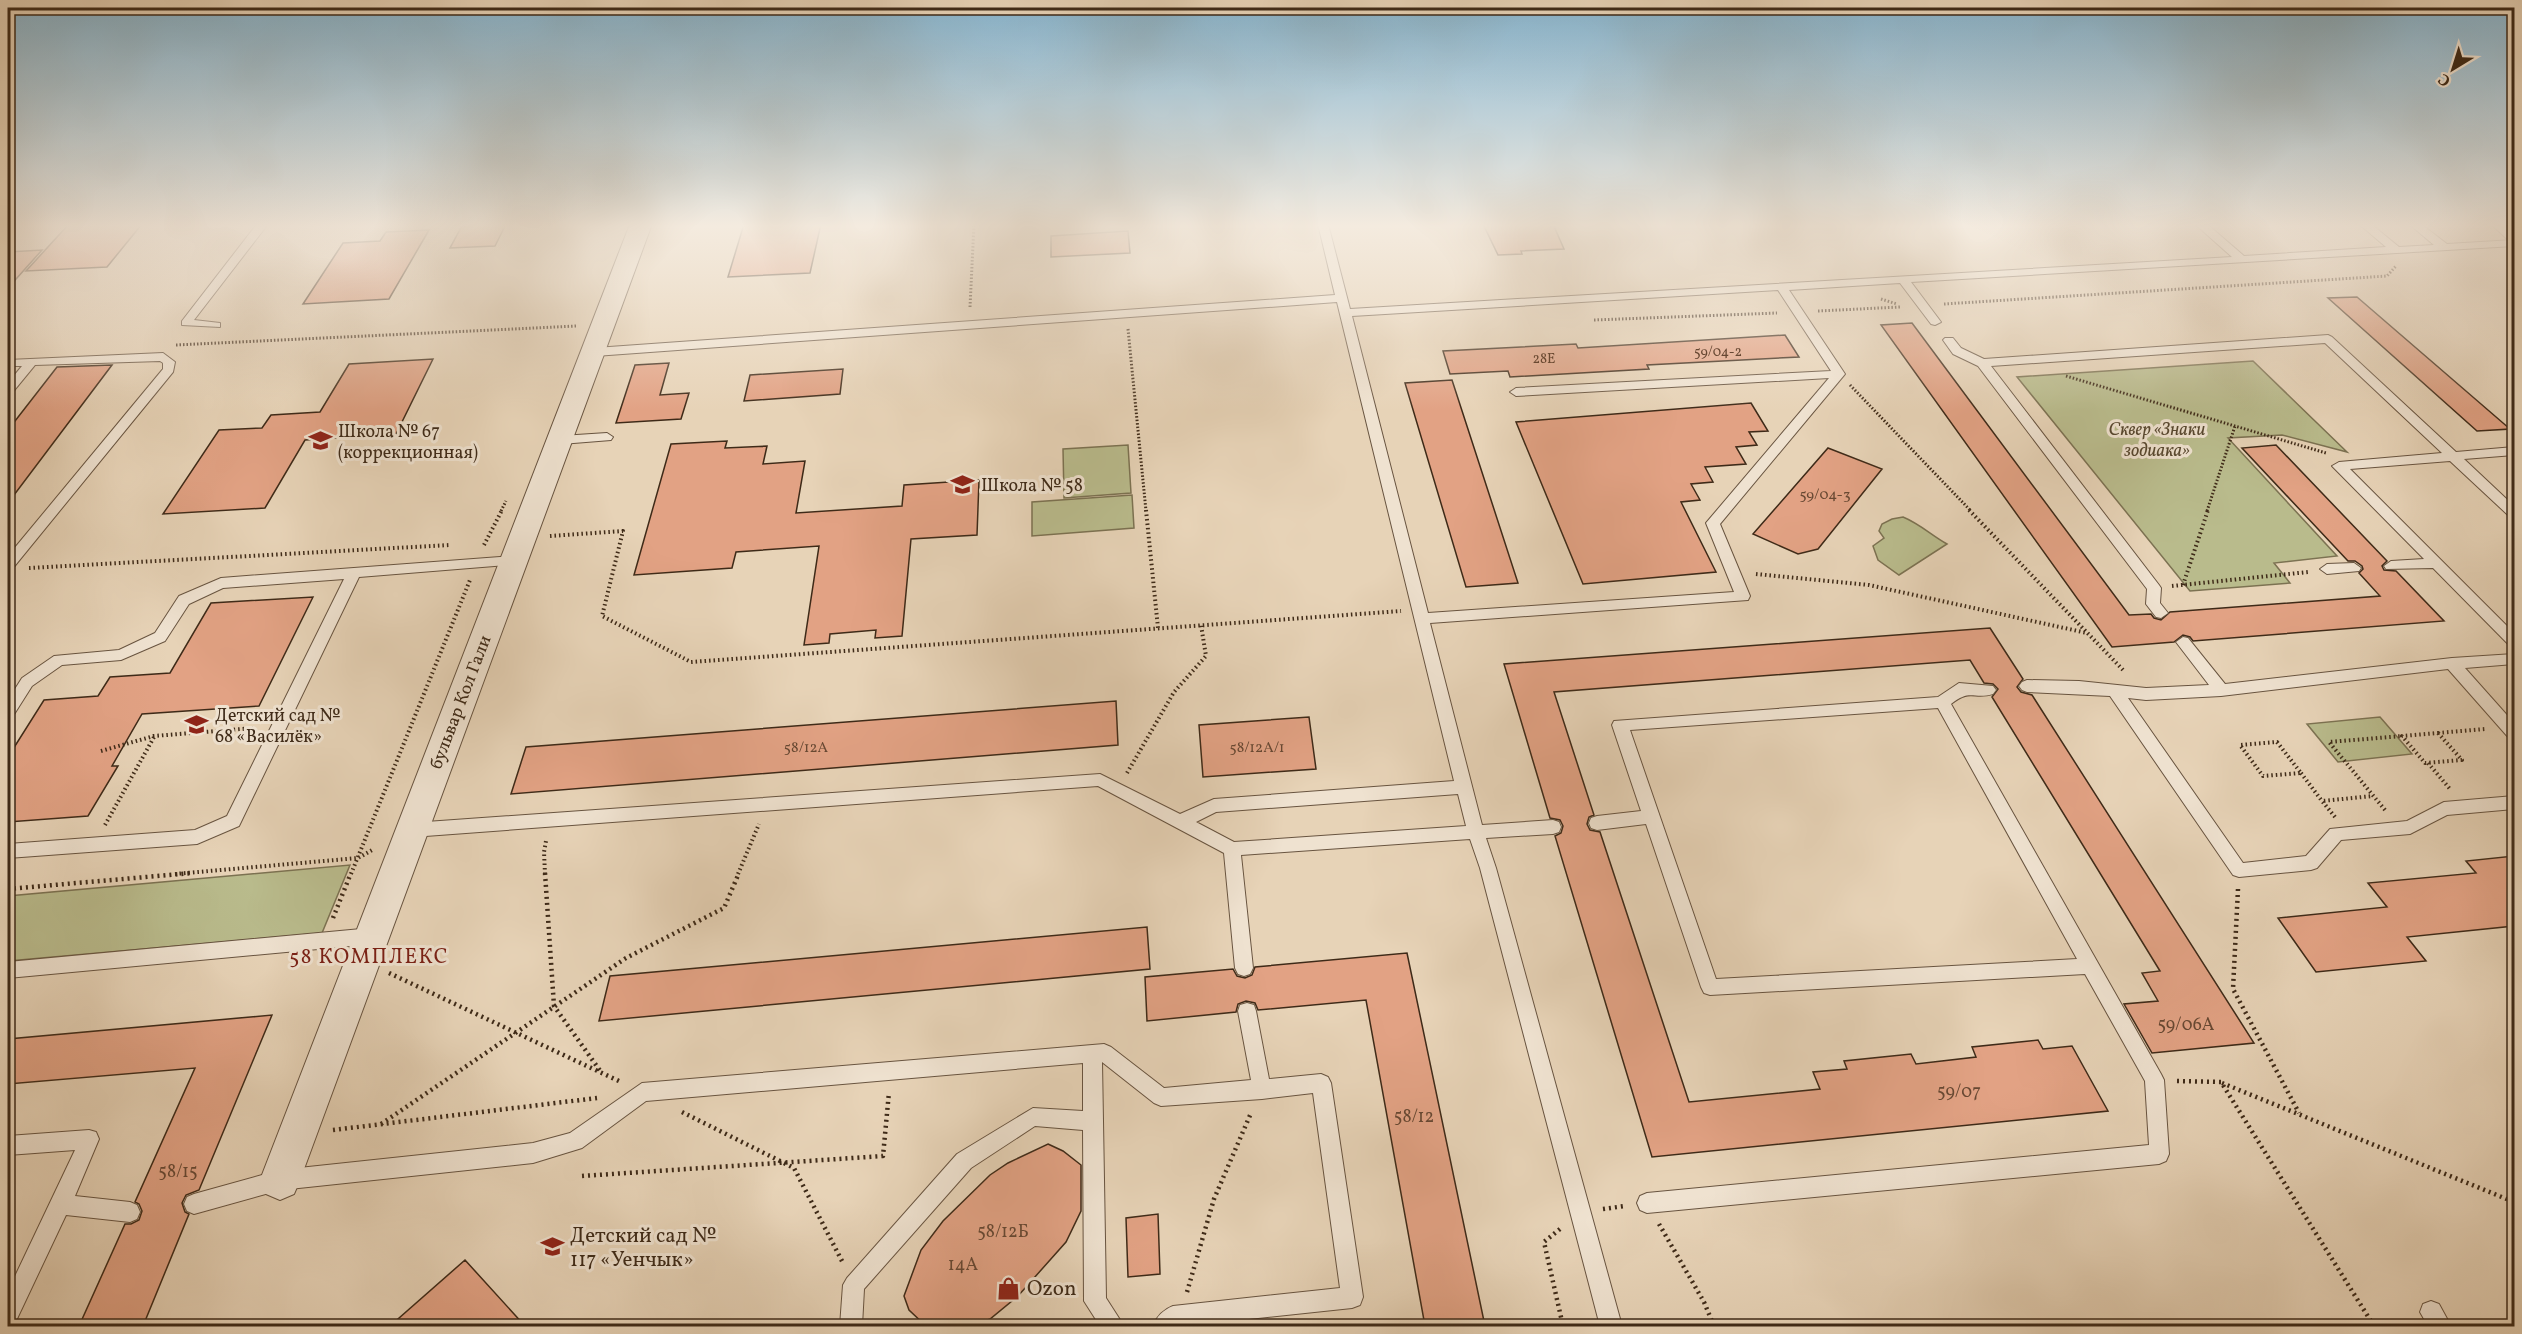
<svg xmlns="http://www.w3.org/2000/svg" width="2522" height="1334" font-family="Vollkorn,serif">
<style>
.green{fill:#b9bb8c;stroke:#7c7252;stroke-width:1.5}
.building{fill:#e2a284;stroke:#3e2a18;stroke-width:1.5}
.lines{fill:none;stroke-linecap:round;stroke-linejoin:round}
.service-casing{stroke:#685440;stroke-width:2}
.minor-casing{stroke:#685440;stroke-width:2}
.path-far2{stroke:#3e2a18;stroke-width:3;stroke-dasharray:1.5 2;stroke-linecap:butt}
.path-far1{stroke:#3e2a18;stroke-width:4;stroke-dasharray:1.5 3;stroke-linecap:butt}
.path{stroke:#3e2a18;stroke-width:4.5;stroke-dasharray:2 4;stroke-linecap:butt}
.service{fill:#efe2d0;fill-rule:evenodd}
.minor{fill:#efe2d0;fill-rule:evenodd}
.labels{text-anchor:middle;stroke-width:6;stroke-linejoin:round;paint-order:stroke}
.far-number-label{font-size:14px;fill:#674833}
.number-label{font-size:15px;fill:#674833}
.park-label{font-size:18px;font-style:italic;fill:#57472f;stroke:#efe2d0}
.poi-label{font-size:18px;fill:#3e2a18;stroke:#efe2d0;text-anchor:start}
.street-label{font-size:18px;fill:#3e2a18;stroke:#efe2d0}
.near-number-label{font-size:18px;fill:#674833}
.quarter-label{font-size:21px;letter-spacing:1.5px;fill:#7a1f14;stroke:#efe2d0}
.near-poi-label{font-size:21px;fill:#3e2a18;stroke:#efe2d0;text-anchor:start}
</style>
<rect width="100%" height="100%" fill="#e7d3b7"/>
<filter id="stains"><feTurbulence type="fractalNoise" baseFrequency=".00333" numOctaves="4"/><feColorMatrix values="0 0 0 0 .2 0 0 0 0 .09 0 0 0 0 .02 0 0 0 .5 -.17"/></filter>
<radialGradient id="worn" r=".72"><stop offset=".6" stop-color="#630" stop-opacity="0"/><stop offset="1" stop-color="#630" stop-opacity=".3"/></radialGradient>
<!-- green -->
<path class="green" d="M2253,361l94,91 -65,-17 -54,3 109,118 -63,7 16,20 -100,8 -173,-214z
M1128,445l3,48 -67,5 -1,-49z
M1132,495l2,33 -102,8v-34z
M1903,517c17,7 28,18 44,27l-48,31 -21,-15 -5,-14 11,-8 -5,-7 3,-7 10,-5z
M2380,717l32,37 -74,8 -31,-38z
M350,865l-28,68 -314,28v-65z"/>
<!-- building -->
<path class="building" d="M69,224h73l-35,43 -81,4z
M463,224h43l-11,22 -45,2z
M744,224h77l-11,49 -82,4z
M1483,224h70l11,25 -43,2 1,3 -24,1z
M429,230l-40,69 -86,5 40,-61 37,-2 6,-9z
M1128,231l2,22 -79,4v-21z
M42,250l-34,38v-36z
M2357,297l153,132 -33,2 -149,-133z
M1912,323l217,292 22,-1 3,4 7,2 9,-8 210,-16 -21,-23 4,-4 -1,-3 -7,-5h-7l-106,-113 34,-3 111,116 -5,5 2,4 12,1 48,50 -251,20 -3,-4 -7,-2 -9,7 -62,5 -231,-322z
M1785,335l14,22 -152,8 2,4 -139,8 -2,-6 -58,3 -7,-23 133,-7 2,4z
M433,359l-37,75 -91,6 -40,68 -102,6 56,-84 43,-2 9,-13 49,-3 29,-48z
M669,363l-9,32 29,-2 -8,26 -65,4 19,-58z
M112,365l-104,138v-73l49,-63z
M843,369l-3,25 -96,7 6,-26z
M1452,380l66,203 -52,4 -61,-204z
M1751,403l17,28 -19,1 8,13 -21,2 10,17 -41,3 8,15 -22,2 9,16 -19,2 35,70 -133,12 -67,-162z
M727,441l-2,7 42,-2 -4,18 42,-3 -9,52 106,-7 2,-21 75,-5 -2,55 -66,4 -9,97 -27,2 1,-8 -46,4 -1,9 -25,2 15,-99 -83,6 -4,16 -98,7 37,-131z
M1828,448l54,21 -64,80 -20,5 -45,-20z
M313,597l-54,109 -117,8 -30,52h6l-30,50 -80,6v-65l36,-57 54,-4 12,-19 60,-4 41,-70z
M1990,628l33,51 -6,8 4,5 11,3 222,348 -102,10 -28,-49 34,-3 -16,-28 18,-2 -168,-274 6,-8 -5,-5 -9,-1 -14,-23 -416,32 40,123 -5,2 -2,7 3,6 10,2 89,270 131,-13 -7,-17 34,-3 -3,-8 67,-7 5,10 60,-7 -4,-10 66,-7 5,9 29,-3 36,65 -456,46 -97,-321 6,-3 2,-7 -3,-6 -10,-2 -46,-154z
M1116,701l2,44 -607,49 15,-47z
M1309,717l7,52 -113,8 -4,-52z
M2514,856v70l-107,11 19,24 -110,11 -38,-54 109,-11 -19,-24 108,-10 -10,-12z
M1147,927l3,42 -551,52 11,-45z
M1407,953l78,373h-60l-59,-326 -108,10 -3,-7 -9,-2 -8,3 -2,8 -89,9 -2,-44 88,-8 4,7 8,2 7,-3 3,-8z
M272,1015l-73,175 -13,5 -4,8 3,9 4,2 -46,112h-64l46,-102h6l8,-4 3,-9 -3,-7 -4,-2 60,-134 -187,16v-45z
M1048,1144l15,7 18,14v46l-15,31 -48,54 -28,23 -17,7h-47l-17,-16 -5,-14 17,-46 22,-29 47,-46 18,-12z
M1158,1214l2,60 -32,3 -2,-59z
M465,1260l60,66h-135z"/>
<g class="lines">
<defs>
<path id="service" d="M257,224h11l-74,96 26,3v4l-38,-2v-4z
M1318,224h10l22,85 882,-52 -37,-33h12l37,32 142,-9 -27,-23h12l28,23 35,-2 -25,-21h12l26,20 67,-4v6l-603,36 30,40 -6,3 -4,-1 -31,-41 -111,7 56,84 -125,150 30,72 -2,4 -318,23 52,202 71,-5 6,2 2,5 -2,5 -6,2 -67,4 10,30 126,458h-22l-120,-458 -10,-29 -229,16 12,113 -3,6 -6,2 -6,-2 -3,-6 -11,-115 -126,-67 -686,51 -6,-2 -2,-5 2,-5 6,-2 688,-49 80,40 34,-15 240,-18 -117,-479 -742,54 -6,-4 6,-4 740,-53zM1778,290l53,81 -315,17 -6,4 6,4 313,-18 -123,145 28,69 -306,21 -76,-297zM1458,794l8,32 -232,16 -38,-20 20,-10z
M2328,335l4,2 124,115 58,-5v8l-50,4 50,47v11l-5,-1 -59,-55 -100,8 164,164v13l-5,-1 -76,-77 -47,1 -2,-3 7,-5 33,-2 -92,-93 7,-4 103,-9 -117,-110 -334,23 168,219 2,3 -1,15 8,10 -7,5 -5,-1 -10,-13 1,-15 -169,-223 -25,-12 -10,-14 2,-2h8l8,10 23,11z
M163,353l12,9 -2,10 -160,196 -5,2v-14l155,-187v-6l-3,-2 -125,4 -23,28 -4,1v-11l14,-17h-14v-6z
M607,433l6,4 -2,3 -50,4 -6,-4 6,-4z
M514,556l7,5 -2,3 -160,13 -120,249 -42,18 -189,14v-14l187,-14 32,-14 117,-237 -121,9 -34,16 -24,37 -44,19 -59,5 -30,21 -19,30 -5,2v-18l14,-22 32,-22 65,-6 36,-17 24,-37 42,-18z
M2354,563l7,5 -2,3 -32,3 -7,-5 7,-5z
M2183,637l5,1 37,46 227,-26 62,-4v10l-49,4 49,55v16l-6,-2 -60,-68 -227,27 -75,4 -18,-2 115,165 63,-7 24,-27 77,-8 37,-19 70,-6v13l-67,6 -37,19 -69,6 -24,28 -6,2 -72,7 -6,-2 -123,-179 -83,-4 -5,-2 -3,-4 3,-4 5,-2 52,1 67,7 63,-3 -33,-43z
M1959,683l34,3 3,4 -3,4c-20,6 -22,-6 -42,10l210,370 3,6 5,74 -3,7 -7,3 -512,49 -7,-3 -3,-7 3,-7 7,-3 502,-48 -4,-64 -60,-107 -375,21 -6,-2 -3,-6 -55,-163 -49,6 -6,-2 -2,-5 2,-5 6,-2 44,-5 -29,-86 2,-4 324,-24zM1938,708l139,251 -361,20 -86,-249z
M372,928l6,3 3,5 -3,5 -6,3 -364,34v-16z
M1247,1003l7,2 2,6 13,68 52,-5 7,3 3,6 32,214 -3,8 -8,3 -168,18h-31c4,-10 10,-16 20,-20l167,-18 -27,-195 -51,6 -101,7 -7,-3 -52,-41 4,236 18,28h-24l-16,-25 -1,-171 -48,-4 -64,42 -107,121 -2,37h-22l3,-41 4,-7 110,-124 76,-46 50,3v-48l-437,38 -64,47 -49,15 -253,27 -86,24 -7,-3 -3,-7 3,-7 7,-3 86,-24 253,-27 37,-10 72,-50 462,-39 7,3 53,41 87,-8 -13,-69 2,-6z
M89,1130l7,2 3,7 -24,57 55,6 7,3 3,7 -3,7 -7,3 -64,-7 -50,106 -8,3v-33l67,-141 -67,5v-19z
M2431,1301l8,3 12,22h-23l-8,-14 3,-8z"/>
<path id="minor" d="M630,224h22l-352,956 -6,14 -14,6 -14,-6 -6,-14z
M2491,224h23v15l-8,-1z"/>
</defs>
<!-- service casing -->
<use href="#service" class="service-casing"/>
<!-- minor casing -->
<use href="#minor" class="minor-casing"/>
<!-- path-far2 -->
<path class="path-far2" d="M1881,299l16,5
M1944,304l443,-28 9,-10
M970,307l4,-83
M1818,311l82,-4
M1594,320l183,-7
M1128,329l18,182
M176,345l400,-19
M2066,376l260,77
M1850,385l121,126
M501,511l5,-10
M2207,511l28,-85"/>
<!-- path-far1 -->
<path class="path-far1" d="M1146,510l12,118
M1969,510l156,162
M550,536l73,-5 -21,85 89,46 710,-51
M484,545l18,-35
M29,568l421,-23
M1756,574l113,11 218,48
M2183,585l25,-75
M2172,586l136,-14
M2438,733l47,-4
M2438,733l24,27 -37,3 -23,-27z
M2277,742l24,31 -38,3 -23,-31z
M101,751l53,-15 101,-8
M2428,763l22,26
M1127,773l47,-81 32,-36 -5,-31
M2301,773l21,28
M2385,810l-56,-68 73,-6
M2335,817l-13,-16 51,-5
M105,825l49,-88
M175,874l183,-16 16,-9
M351,874l119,-294
M545,874l-1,-22 2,-11
M738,874l21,-50"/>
<!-- path -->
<path class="path" d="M545,873l9,133 47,66
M8,889l184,-16
M2238,889l-5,100 66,124
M333,918l18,-45
M389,973l232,109
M2177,1081l44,1 153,244
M2222,1083l292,119
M682,1112l112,56 49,95
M381,1124l245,-166 98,-50 15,-35
M333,1130l264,-32
M582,1176l301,-20 6,-64
M1603,1209l22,-3
M1659,1224l45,78 10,24
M1560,1229l-16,13 19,84
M1187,1292l27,-93 37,-86"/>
<!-- service -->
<use href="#service" class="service"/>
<!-- minor -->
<use href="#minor" class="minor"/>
</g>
<!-- sky -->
<linearGradient id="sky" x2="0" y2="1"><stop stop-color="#87b6d1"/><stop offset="0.55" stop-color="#f4ebdf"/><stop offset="1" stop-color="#f4ebdf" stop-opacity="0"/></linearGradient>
<rect width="2522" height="411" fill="url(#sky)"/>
<!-- icons -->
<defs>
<symbol id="school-bare" viewBox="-9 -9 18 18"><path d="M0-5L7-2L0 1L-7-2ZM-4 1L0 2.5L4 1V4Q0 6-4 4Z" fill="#8f2418" stroke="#efe2d0" stroke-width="2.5" paint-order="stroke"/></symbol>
<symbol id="shop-bare" viewBox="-9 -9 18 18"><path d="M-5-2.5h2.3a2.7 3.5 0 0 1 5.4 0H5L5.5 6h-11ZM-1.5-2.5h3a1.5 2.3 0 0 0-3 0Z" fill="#8f2418" stroke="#efe2d0" stroke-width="2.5" paint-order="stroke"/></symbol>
</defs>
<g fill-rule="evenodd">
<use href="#school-bare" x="304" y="424" width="33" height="33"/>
<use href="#school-bare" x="946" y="468" width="33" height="33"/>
<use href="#school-bare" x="180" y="708" width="33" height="33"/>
<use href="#school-bare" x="536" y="1230" width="33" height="33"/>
<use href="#shop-bare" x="992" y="1272" width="33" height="33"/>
</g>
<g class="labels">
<!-- far-number labels -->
<g class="far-number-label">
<text x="1718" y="356">59/04-2</text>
<text x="1544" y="363">28Е</text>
</g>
<!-- number labels -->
<g class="number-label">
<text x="1825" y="499">59/04-3</text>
<text x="806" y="752">58/12А</text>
<text x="1257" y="752">58/12А/1</text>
</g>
<!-- park labels -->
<g class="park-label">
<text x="2157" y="435">Сквер «Знаки<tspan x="2157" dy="21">зодиака»</tspan></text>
</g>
<!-- poi labels -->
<g class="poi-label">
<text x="338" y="437">Школа № 67<tspan x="338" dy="21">(коррекционная)</tspan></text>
<text x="981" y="491">Школа № 58</text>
<text x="215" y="721">Детский сад №<tspan x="215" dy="21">68 «Василёк»</tspan></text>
</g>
<!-- street labels -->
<g class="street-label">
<text transform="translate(460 702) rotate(-69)" y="6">бульвар Кол Гали</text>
</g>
<!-- near-number labels -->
<g class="near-number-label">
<text x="2186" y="1030">59/06А</text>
<text x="1959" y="1097">59/07</text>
<text x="1414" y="1122">58/12</text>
<text x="178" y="1177">58/15</text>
<text x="1003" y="1237">58/12Б</text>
<text x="963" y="1270">14А</text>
</g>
<!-- quarter labels -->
<g class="quarter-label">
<text x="369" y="963">58 КОМПЛЕКС</text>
</g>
<!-- near-poi labels -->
<g class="near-poi-label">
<text x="570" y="1242">Детский сад №<tspan x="570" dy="24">117 «Уенчык»</tspan></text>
<text x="1027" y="1295">Ozon</text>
</g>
</g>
<!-- margin -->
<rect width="2522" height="1334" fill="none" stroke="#e7d3b7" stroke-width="30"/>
<rect x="9" y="9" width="2504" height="1316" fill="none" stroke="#3e2a18" stroke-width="3"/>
<rect x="15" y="15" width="2492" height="1304" fill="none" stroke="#3e2a18" stroke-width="1.5"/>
<!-- north arrow -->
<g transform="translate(2453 69) rotate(218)" stroke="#efe2d0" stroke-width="4.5" paint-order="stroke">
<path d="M0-4.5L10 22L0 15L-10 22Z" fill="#3e2a18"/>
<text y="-9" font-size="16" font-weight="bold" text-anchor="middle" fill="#3e2a18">С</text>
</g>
<rect width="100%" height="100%" filter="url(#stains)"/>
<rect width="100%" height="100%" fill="url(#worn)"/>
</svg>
